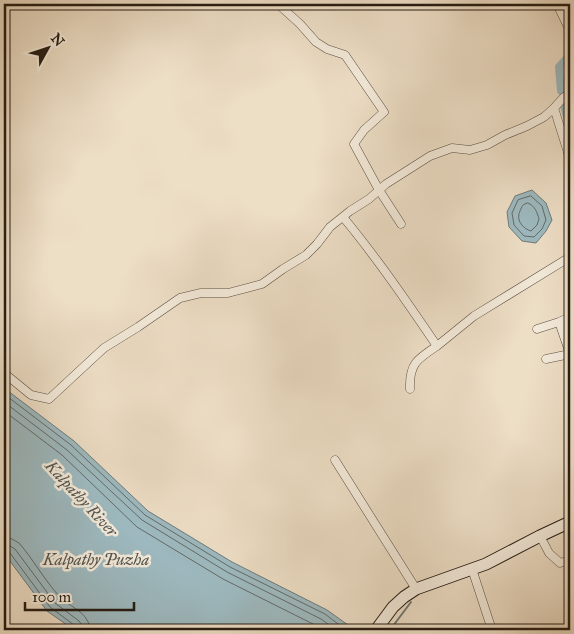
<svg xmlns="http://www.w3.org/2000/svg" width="574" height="634" font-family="'IM FELL Great Primer',serif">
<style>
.water{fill:#9db9bf;stroke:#6d7a7a}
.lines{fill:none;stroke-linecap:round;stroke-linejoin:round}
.shore{stroke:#626a69;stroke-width:1}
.stream{stroke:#6d7a7a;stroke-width:2}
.canal{stroke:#9db9bf;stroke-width:8}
.street-casing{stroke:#584c40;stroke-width:9}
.secondary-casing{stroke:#261c13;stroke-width:13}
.street{stroke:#f3eada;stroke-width:8}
.secondary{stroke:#f3eada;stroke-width:11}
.labels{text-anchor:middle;stroke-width:5;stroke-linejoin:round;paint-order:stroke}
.water-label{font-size:16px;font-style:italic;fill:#50534f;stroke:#f3eada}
</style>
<rect width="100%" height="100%" fill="#eddec6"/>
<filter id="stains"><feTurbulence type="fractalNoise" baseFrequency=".004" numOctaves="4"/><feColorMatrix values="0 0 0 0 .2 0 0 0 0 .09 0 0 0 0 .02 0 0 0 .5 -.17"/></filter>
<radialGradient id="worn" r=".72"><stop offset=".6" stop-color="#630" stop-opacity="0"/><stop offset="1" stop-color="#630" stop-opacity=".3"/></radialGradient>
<!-- water -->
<path class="water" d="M532,190l14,13 6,17 -6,11 -10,12 -14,-2 -13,-14 -2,-15 8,-16z
M4,388l70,53 74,70 84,51 95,48 28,20h-281l-27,-19 -43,-58z"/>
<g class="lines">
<!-- shore -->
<path class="shore" d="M531,196l11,10 4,14 -4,9 -8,8 -10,-1 -10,-11 -2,-12 6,-13z
M528,203c7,3 9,9 11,16l-2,6 -6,6c-7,-2 -14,-9 -12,-17 0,-1 3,-8 4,-9z
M4,394l67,51 74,70 85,52 95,47 21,16
M4,402l63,48 75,70 85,52 94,47 15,11
M4,411l58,44 75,72 86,52 94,47 6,4
M4,537l8,2 7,4c14,16 26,38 41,54 11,11 29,15 30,33
M4,545l6,1 5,3 40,54 24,18 3,4v5
M4,551h3l3,2 40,54 24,18 2,5"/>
<!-- stream -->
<path class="stream" d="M390,630l21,-28"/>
<!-- canal -->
<path class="canal" d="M561,91l-2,-24 11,-12
M564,106l6,22"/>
<defs>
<path id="street" d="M278,4l22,20 16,18 11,7 18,6 39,57 -20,18 -10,14 25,46 22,34
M557,4l13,27
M118,5v-1
M554,108l10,-11 6,-3
M343,217c34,41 64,85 94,129 -20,13 -28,18 -27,43
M537,329l22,-7
M437,346l37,-30 96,-59
M546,359l24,-5 -11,-32 11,-5
M4,373l27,22 18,4 55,-51 34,-21 42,-29 21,-5h27l34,-9 21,-15 23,-14 11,-11 13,-17 20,-16 19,-12 17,-15 44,-28 22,-8 18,2 17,-5 18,-10 22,-9 17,-9 10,-9 16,51
M335,460l81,129
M540,536l9,17 11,10 10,-3
M472,569l20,61"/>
<path id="secondary" d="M376,630l17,-23 11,-10 12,-8 70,-25 54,-28 30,-14"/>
</defs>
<!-- street casing -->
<use href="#street" class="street-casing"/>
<!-- secondary casing -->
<use href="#secondary" class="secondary-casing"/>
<!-- street -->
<use href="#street" class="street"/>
<!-- secondary -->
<use href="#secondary" class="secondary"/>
</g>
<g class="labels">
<!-- water labels -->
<g class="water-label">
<text transform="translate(82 498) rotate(47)" y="6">Kalpathy River</text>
<text x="96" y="565">Kalpathy Puzha</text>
</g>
</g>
<!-- margin -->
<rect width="574" height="634" fill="none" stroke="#eddec6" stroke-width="20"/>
<rect x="5" y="5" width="564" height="624" fill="none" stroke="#261c13" stroke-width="2.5"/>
<rect x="10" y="10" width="554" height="614" fill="none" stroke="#261c13"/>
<!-- north arrow -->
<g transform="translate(48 48) rotate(50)" stroke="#f3eada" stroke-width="4" paint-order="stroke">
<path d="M0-4L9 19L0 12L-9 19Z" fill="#261c13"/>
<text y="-8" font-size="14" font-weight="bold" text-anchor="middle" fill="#261c13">N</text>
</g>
<!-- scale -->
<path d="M25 602v8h109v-8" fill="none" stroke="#261c13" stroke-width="2.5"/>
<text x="32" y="602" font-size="15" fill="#261c13" stroke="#f3eada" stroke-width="4" paint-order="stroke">100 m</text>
<rect width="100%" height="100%" filter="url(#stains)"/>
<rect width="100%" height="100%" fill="url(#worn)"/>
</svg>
